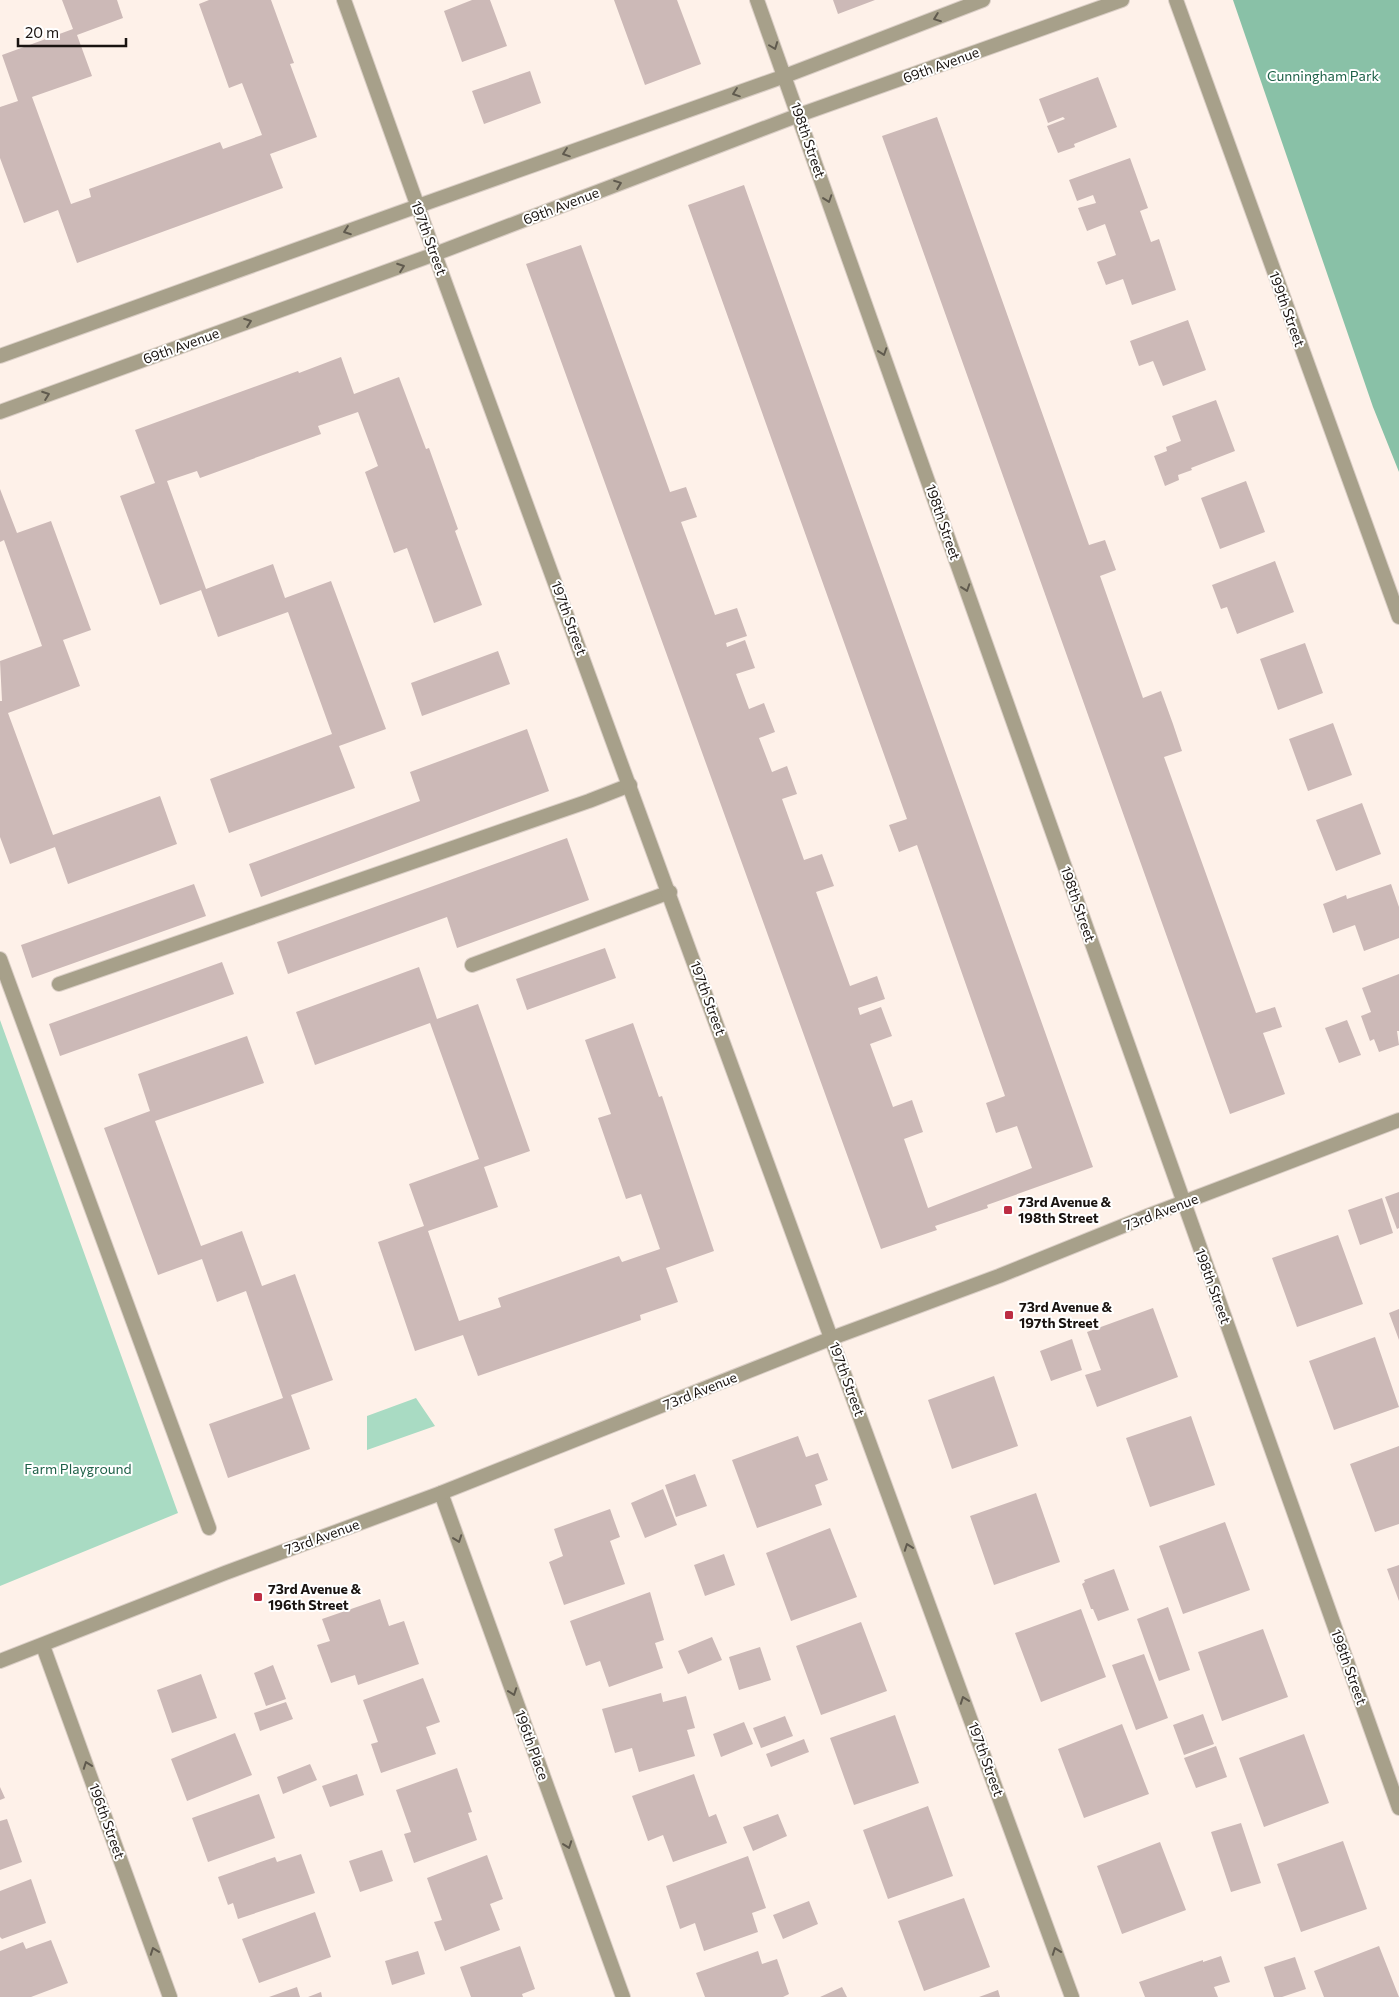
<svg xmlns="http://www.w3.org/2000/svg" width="1399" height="1997" font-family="Commissioner,sans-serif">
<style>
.green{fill:#a9dbc3}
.forest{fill:#89c1a7}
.building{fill:#ccb9b7}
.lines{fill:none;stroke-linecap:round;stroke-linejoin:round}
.service-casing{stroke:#dacec6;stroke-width:16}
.pedestrian-casing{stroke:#dacec6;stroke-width:16}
.minor-casing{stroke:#dacec6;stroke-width:16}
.tertiary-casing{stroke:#dacec6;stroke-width:16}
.service{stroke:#a7a08a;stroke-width:14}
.pedestrian{stroke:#a7a08a;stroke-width:14}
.minor{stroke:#a7a08a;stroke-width:14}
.tertiary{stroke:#a7a08a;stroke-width:14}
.oneway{stroke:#605a4e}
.poi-dot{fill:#bd2d43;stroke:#fff;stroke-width:2}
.labels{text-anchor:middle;stroke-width:4;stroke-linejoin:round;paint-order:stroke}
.street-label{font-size:14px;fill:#1a1411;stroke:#fff}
.park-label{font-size:14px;fill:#1e6148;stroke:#fff}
.poi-label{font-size:14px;font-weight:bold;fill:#1a1411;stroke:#fff;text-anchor:start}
</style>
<rect width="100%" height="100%" fill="#fef1e9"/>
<!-- green -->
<path class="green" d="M0,1020l178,493 -178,73z
M416,1398l19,28 -68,24v-34z"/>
<!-- forest -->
<path class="forest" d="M1233,0h166v472l-26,-65z"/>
<!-- building -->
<path class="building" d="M62,0h55l6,18 -46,17 15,41 -60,21 39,107 20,-7 -2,-8 131,-47 3,7 39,-14 -20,-52 -13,5 -30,-84 10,-4h62l23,63 -4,1 27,73 -47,17 13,34 -206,75 -19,-53 -34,13 -24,-65v-51l18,-6 -16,-46 71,-26z
M472,0h18l17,46 -45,16 -18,-51z
M614,0h63l24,64 -56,21z
M833,0h42l-37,14z
M530,71l11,32 -57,21 -12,-33z
M1098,77l19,50 -43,17 1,3 -17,6 -11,-27 18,-7 -2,-2 -15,6 -9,-24z
M937,117l152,428 16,-5 11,30 -16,6 43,122 18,-7 12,33 9,27 -18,6 92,256 19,-6 7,20 -19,6 22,61 -55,20 -348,-978z
M1130,158l18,50 -8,3 11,31 8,-3 17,51 -44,15 -9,-26 -17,6 -9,-23 19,-7 -11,-31 -18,7 -9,-23 18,-5 -3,-8 -16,6 -8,-21z
M744,185l349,982 -106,38 1,3 -53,18 2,4 -56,19 -355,-985 55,-19 89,247 16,-5 11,30 -16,5 34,93 22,-7 10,28 -21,7 1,4 18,-7 10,28 -19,6 13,35 15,-6 11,29 -16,6 13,34 15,-6 10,28 -15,5 22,61 18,-6 12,32 -18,6 34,94 27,-10 8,23 -27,9 2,7 21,-8 11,29 -22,8 23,63 19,-7 11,32 -19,7 24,69 104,-40 -15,-42 -21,7 -10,-30 19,-7 -88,-251 -18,7 -10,-27 18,-6 -219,-614z
M1188,320l18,50 -43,16 -10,-25 -14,5 -9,-25z
M341,357l13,37 45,-17 27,72 3,-1 29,81 -3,2 27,74 -48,18 -27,-75 -13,5 -29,-81 13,-6 -20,-54 -40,14 3,8 -121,44 -3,-7 -30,10 39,108 67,-25 12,34 46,-17 55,148 -47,17 16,42 -126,45 -19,-54 122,-45 -44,-122 -70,25 -17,-47 -41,15 -40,-109 35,-13 -20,-53 163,-59 1,2z
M1216,400l19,51 -44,17 1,2 -14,5 1,5 -14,6 -11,-30 13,-5 -1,-4 15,-6 -9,-25z
M1246,481l19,51 -45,17 -19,-51z
M0,489l17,44 34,-12 40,109 -28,10 17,46 -72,27 45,122 107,-39 17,48 -109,40 -13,-37 -45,17 -10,-27v-136h2l-2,-40 42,-15 -38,-106 -4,2z
M1275,561l19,51 -57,22 -10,-27 -6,2 -9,-24z
M1305,643l18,50 -45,17 -18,-51z
M498,651l12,33 -88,32 -11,-33z
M1333,723l19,52 -44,16 -19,-52z
M527,729l22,62 -288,106 -12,-33 171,-63 -10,-29z
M1362,803l19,51 -45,17 -20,-51z
M567,838l22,62 -132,48 -10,-31 -159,57 -11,-32z
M194,884l12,32 -174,62 -11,-33z
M1391,884l8,23v31l-35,13 -9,-26 -22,8 -10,-29 23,-9 1,4z
M605,948l11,30 -89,32 -11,-31z
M222,962l12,32 -174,62 -11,-32z
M419,967l18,52 41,-15 52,147 -46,16 14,40 -70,24 31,90 42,-14 -3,-9 121,-42 3,6 38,-13 -19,-55 -15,5 -28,-81 13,-4 -26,-74 48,-17 26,74 3,-1 52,155 -48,17 12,34 -38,13 1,5 -163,56 -15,-41 -48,16 -37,-109 46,-16 -15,-42 70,-25 -49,-136 -115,42 -19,-53z
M1399,974v57h-2l2,14 -20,7 -5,-13 -4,2 -9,-25 10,-4 -9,-24z
M1347,1020l14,35 -22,8 -14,-35z
M247,1036l17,47 -109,38 46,125 41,-15 20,55 33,-12 38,106 -42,15 19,54 -82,29 -19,-54 74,-26 -26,-75 -11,-32 -29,11 -15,-43 -44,16 -54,-147 46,-17 -12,-37z
M1399,1192v36l-2,1 -12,-32z
M1382,1198l11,35 -33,12 -12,-35z
M1338,1235l25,69 -66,23 -25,-69z
M1153,1308l25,69 -81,30 -12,-32 16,-5 -14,-38z
M1399,1309v31l-10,-27z
M1375,1337l24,70 -65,23 -25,-69z
M1072,1339l10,31 -31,11 -11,-30z
M994,1376l24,70 -66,23 -24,-69z
M1191,1416l24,69 -65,22 -24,-69z
M798,1436l8,21 12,-4 10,27 -13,5 7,20 -65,23 -25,-68z
M1399,1446v78l-24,8 -25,-68z
M695,1474l12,32 -31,11 -11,-32z
M663,1489l14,36 -32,13 -14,-35z
M1036,1493l24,69 -66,23 -24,-69z
M610,1509l10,28 -10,4 15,43 -61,21 -15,-43 14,-6 -9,-27z
M1225,1522l25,68 -67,24 -24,-68z
M830,1528l27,69 -66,24 -25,-68z
M724,1554l11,31 -30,11 -11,-31z
M1399,1565v36l-12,-32z
M1114,1569l15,41 -31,11 -5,-12h-2l-9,-25 3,-2 -1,-2z
M650,1592l14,48 -9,3 8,25 -54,19 -9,-26 -14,5 -16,-45z
M380,1599l9,27 15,-5 15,43 -61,21 -3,-10 -24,8 -14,-38 13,-4 -8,-22z
M1168,1607l22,63 -31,11 -22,-62z
M1081,1609l25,68 -65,25 -26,-69z
M861,1622l26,69 -66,24 -25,-69z
M1263,1629l25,68 -66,24 -24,-69z
M712,1637l10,23 -34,14 -10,-23z
M760,1647l11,33 -32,10 -10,-33z
M1144,1654l24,64 -32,12 -24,-65z
M273,1665l13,34 -20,7 -12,-33z
M201,1674l16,44 -45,15 -15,-43z
M423,1678l17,44 -14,5 10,27 -55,19 -10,-29 7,-2 -15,-42z
M661,1693l2,9 23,-6 9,32 -8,2 8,26 -56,16 -7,-24 -17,5 -13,-44z
M286,1702l7,17 -33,12 -6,-18z
M1203,1714l11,30 -30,11 -11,-30z
M895,1715l24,68 -65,22 -24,-67z
M785,1716l8,20 -32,12 -8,-20z
M744,1722l9,22 -32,13 -8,-23z
M1122,1724l27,70 -65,24 -26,-69z
M235,1733l17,42 -65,26 -16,-42z
M1304,1734l25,69 -65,24 -25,-69z
M804,1739l5,13 -38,15 -5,-13z
M1216,1746l11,31 -31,11 -12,-30z
M310,1764l7,16 -34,14 -6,-17z
M457,1768l15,44 -4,1 9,27 -63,23 -10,-29 7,-2 -15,-42z
M357,1774l7,21 -34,12 -8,-21z
M694,1774l15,43 7,-3 11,29 -54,19 -10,-27 -15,6 -16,-45z
M0,1787l5,11 -5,2z
M259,1794l16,44 -67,24 -16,-44z
M928,1806l25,70 -65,23 -25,-69z
M778,1814l9,22 -34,15 -10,-24z
M7,1819l15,43 -22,8v-49z
M1241,1823l20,60 -30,9 -20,-60z
M1343,1841l24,68 -66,23 -24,-68z
M1160,1842l26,68 -64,24 -25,-68z
M382,1850l11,31 -33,11 -11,-31z
M301,1854l14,39 -77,26 -5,-16 -5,2 -10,-28 57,-20 2,5z
M487,1855l16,44 -13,5 10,26 -55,21 -11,-29 8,-2 -15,-42z
M748,1856l18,52 -14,5 6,19 -54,19 -9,-28 -15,6 -14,-43z
M31,1879l15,44 -44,16 -2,-2v-46z
M964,1898l26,69 -66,24 -26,-70z
M809,1901l9,23 -35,15 -10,-24z
M315,1912l16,45 -72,26 -17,-44z
M51,1940l17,43 -37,14h-31v-46l23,-9 3,7z
M520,1946l15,43 -13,5 1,3h-52l-11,-30z
M1379,1946l20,51h-75l-10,-26z
M418,1951l7,23 -33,11 -7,-24z
M758,1951l4,13 15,-5 12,35 -6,3h-78l-9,-24z
M1221,1956l9,26 -16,5 4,10h-73l-6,-15 64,-22v2z
M1295,1957l11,32 -24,8h-8l-10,-30z
M297,1987l3,10h-31z
M842,1987l5,10h-27z
M998,1990l2,7h-21z
M321,1992l1,5h-14z"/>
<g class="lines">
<defs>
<path id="service" d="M472,965l198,-73
M59,984l530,-183 41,-16"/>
<path id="pedestrian" d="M0,959l209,569"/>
<path id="minor" d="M344,0l99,277 629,1720
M757,0l642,1808
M1176,0l223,617
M0,356l418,-150 367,-130 198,-76
M0,412l435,-158 364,-139 323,-115
M441,1493l182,504
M43,1646l127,351"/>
<path id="tertiary" d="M0,1661l225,-88 216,-80 391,-155 167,-62 151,-61 249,-95"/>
</defs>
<!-- service casing -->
<use href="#service" class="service-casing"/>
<!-- pedestrian casing -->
<use href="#pedestrian" class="pedestrian-casing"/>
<!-- minor casing -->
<use href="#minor" class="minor-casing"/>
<!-- tertiary casing -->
<use href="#tertiary" class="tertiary-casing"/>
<!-- service -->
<use href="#service" class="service"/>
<!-- pedestrian -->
<use href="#pedestrian" class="pedestrian"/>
<!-- minor -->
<use href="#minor" class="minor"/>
<!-- tertiary -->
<use href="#tertiary" class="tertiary"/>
</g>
<!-- one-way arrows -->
<defs><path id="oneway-chevron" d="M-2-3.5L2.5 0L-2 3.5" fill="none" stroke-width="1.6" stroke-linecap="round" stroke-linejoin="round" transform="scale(1.25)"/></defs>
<g class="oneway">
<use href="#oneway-chevron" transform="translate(937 18) rotate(159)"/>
<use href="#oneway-chevron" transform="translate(774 46) rotate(69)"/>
<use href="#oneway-chevron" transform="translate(736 93) rotate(161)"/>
<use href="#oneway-chevron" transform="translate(566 153) rotate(161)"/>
<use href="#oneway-chevron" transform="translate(618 184) rotate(-21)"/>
<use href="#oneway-chevron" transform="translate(828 199) rotate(71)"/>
<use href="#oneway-chevron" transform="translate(347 231) rotate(160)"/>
<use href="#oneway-chevron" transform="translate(401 267) rotate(-20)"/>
<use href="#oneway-chevron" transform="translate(248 322) rotate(-20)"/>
<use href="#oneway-chevron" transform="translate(883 352) rotate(71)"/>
<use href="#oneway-chevron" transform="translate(46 395) rotate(-20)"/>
<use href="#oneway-chevron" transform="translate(966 588) rotate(71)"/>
<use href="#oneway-chevron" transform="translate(458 1539) rotate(70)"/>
<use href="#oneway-chevron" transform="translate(908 1547) rotate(-110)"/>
<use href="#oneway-chevron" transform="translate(513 1692) rotate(70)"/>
<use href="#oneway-chevron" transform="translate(964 1700) rotate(-110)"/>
<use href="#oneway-chevron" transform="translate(87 1765) rotate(-110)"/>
<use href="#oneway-chevron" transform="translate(568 1845) rotate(70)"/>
<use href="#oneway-chevron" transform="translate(154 1951) rotate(-110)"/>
<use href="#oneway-chevron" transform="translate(1056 1951) rotate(-110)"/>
</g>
<!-- markers -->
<g class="poi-dot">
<rect x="1003" y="1205" width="10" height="10" rx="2.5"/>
<rect x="1004" y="1310" width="10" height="10" rx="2.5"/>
<rect x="253" y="1592" width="10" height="10" rx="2.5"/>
</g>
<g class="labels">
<!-- street labels -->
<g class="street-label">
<text transform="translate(941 65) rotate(-20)" y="5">69th Avenue</text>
<text transform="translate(808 140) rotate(71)" y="5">198th Street</text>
<text transform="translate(561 206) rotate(-21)" y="5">69th Avenue</text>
<text transform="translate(429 238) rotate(70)" y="5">197th Street</text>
<text transform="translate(1287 309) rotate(70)" y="5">199th Street</text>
<text transform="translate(181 346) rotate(-20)" y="5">69th Avenue</text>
<text transform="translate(943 522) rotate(71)" y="5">198th Street</text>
<text transform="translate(569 618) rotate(70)" y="5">197th Street</text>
<text transform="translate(1078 904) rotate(71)" y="5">198th Street</text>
<text transform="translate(708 998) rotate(70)" y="5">197th Street</text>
<text transform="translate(1161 1212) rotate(-21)" y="5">73rd Avenue</text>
<text transform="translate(1213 1286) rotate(70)" y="5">198th Street</text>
<text transform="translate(847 1379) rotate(70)" y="5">197th Street</text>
<text transform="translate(700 1391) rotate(-22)" y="5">73rd Avenue</text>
<text transform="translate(322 1537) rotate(-20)" y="5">73rd Avenue</text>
<text transform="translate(1349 1667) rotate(70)" y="5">198th Street</text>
<text transform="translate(532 1745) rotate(70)" y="5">196th Place</text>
<text transform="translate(986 1759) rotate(70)" y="5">197th Street</text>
<text transform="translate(107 1821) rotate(70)" y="5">196th Street</text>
</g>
<!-- park labels -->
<g class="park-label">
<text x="1323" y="81">Cunningham Park</text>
<text x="78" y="1474">Farm Playground</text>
</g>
<!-- poi labels -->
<g class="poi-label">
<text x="1018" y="1207">73rd Avenue &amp;<tspan x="1018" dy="16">198th Street</tspan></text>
<text x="1019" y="1312">73rd Avenue &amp;<tspan x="1019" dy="16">197th Street</tspan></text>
<text x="268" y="1594">73rd Avenue &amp;<tspan x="268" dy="16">196th Street</tspan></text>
</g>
</g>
<!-- scale -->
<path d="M18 38v8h108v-8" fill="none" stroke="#1a1411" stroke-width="2.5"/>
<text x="25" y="38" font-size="15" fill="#1a1411" stroke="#ffffff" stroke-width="4" paint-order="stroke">20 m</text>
</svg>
